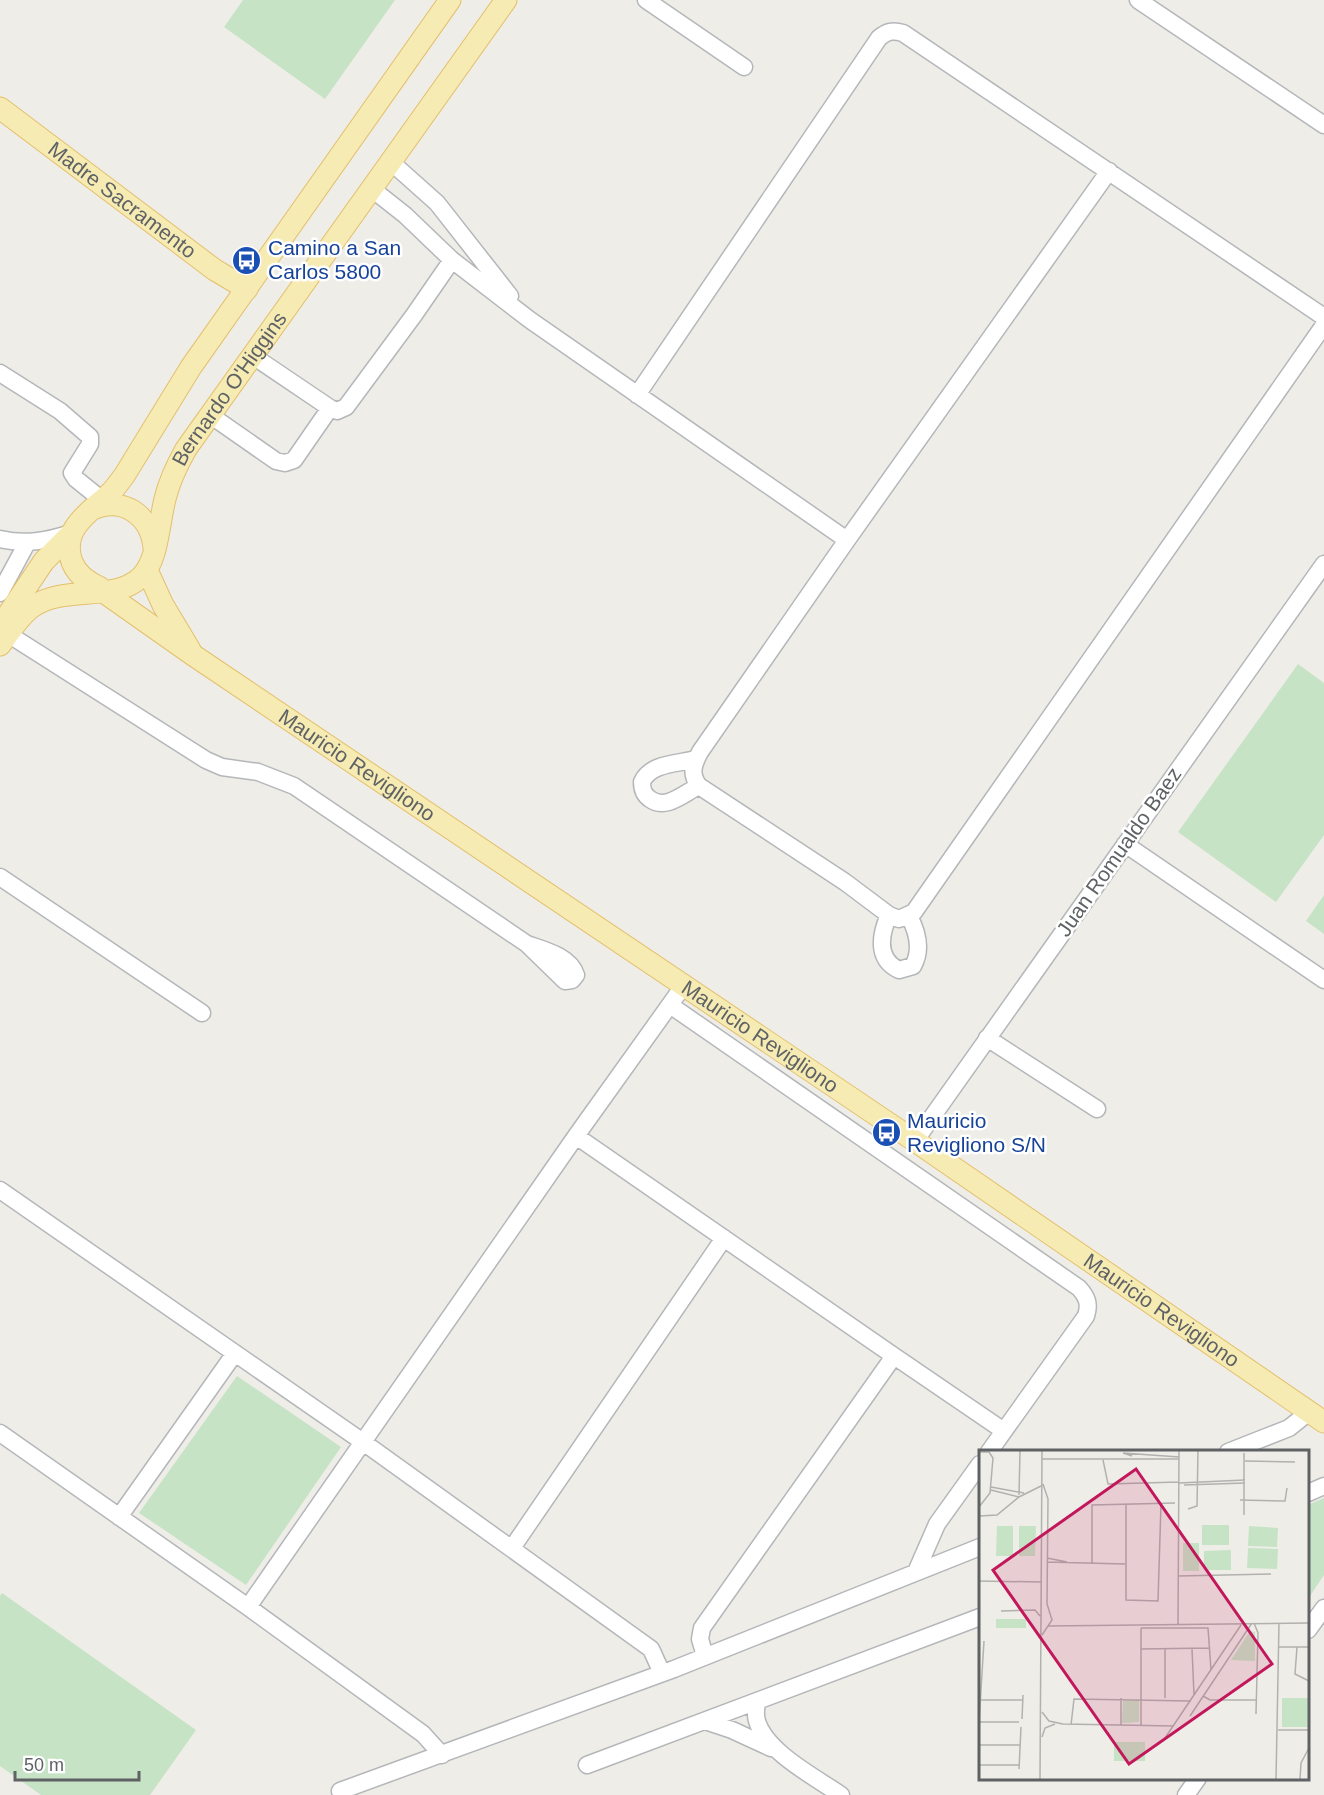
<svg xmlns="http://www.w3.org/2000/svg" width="1324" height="1795" font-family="Helvetica,sans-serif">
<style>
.green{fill:#c7e3c6}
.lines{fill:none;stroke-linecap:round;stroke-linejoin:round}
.minor-casing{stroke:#b4b7ba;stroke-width:19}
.major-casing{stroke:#e3c06c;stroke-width:23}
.minor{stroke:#fff;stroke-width:16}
.major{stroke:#f7ebb4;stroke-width:21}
.labels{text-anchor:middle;stroke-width:5;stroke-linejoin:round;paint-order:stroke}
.street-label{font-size:21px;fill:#5e6265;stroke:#fff}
.transit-label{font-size:21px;fill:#164399;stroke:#fff;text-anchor:start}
.inset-road{fill:none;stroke:#b1b1af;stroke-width:1.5}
.view{fill:#c2185b;fill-opacity:0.15;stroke:#c2185b;stroke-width:3}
.inset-edge{fill:none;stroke:#5e6265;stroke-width:3}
</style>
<rect width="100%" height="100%" fill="#efede7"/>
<!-- green -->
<path class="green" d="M243,0h152l-70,99 -101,-72z
M1298,664l26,19v152l-48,67 -98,-70z
M1324,895v39l-18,-13z
M237,1376l104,71 -95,138 -107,-72z
M1324,1498v77l-16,24v-94z
M2,1593l194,137 -46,65h-109l-41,-29v-170z"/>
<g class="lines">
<defs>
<path id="minor" d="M646,0l98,67
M1138,0l186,125
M391,162l46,41 73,93
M1109,171l-262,369 -147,212c-7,13 -10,22 -1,34l146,96 44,33 10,4 15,-7 410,-587
M372,189l33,26 47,45 78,60 317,220
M253,356l77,52 7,3 9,-4 68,-92 38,-55
M0,373l60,38 30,26v7l-18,29 4,6 26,21
M637,395l242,-357c8,-7 14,-8 24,-5l421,284
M210,415l66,46 9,2 9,-3 36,-52
M0,539c26,6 46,2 71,-6
M0,593l27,-50
M8,634l198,126 16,7 36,5 36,14 233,158 38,37 7,-1 4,-5c-6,-19 -32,-25 -49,-31
M696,759c-18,5 -46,4 -54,23 0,8 2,13 8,17 16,12 34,-6 49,-13
M1125,844l199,136
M0,877l202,136
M889,915c-9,20 -13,44 10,55l14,-4c9,-16 4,-35 -4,-50
M670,1005l409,283c8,9 11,16 7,28l-97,136
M987,1038l110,71
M576,1136l318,220 110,75
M915,1141l409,-577
M0,1190l363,252 288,207 11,24
M0,1433l248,174 175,127 19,21
M1228,1452l61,-24 20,-16
M1308,1493l16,-7
M119,1517l116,-164
M512,1548l212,-310
M916,1572l21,-48 43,-60
M248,1607l328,-471 108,-151
M1308,1630l16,-22
M705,1656l-5,-17 2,-11 192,-272
M757,1702c-1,6 -2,13 0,19 9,31 58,56 84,74
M705,1721l27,9 39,18
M587,1765l393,-148
M340,1791l334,-122 306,-122
M1186,1795l12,-17"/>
<g id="major">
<path id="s1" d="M0,108l215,162 32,19"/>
<path d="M91,510c31,-15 60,5 63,38"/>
<path d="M147,570l16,35 27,45"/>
<path id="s2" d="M88,581l105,74 722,486 409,281"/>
<path d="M99,587c-12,-5 -22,-13 -27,-25 -12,-33 17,-49 37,-68 6,-5 10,-12 15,-18l67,-109 259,-367"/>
<path d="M3,622l41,-61 28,-28"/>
<path id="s3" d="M0,645c10,-13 19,-29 32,-38 33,-23 82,-4 109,-30 17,-16 18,-55 24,-78 4,-17 12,-34 21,-50l320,-449"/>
</g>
</defs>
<!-- minor casing -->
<use href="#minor" class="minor-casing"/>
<!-- major casing -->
<use href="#major" class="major-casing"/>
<!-- minor -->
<use href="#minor" class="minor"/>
<!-- major -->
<use href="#major" class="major"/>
</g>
<!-- icons -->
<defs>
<symbol id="bus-disc" viewBox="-11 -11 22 22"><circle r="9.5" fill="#1a4fb4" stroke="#fff"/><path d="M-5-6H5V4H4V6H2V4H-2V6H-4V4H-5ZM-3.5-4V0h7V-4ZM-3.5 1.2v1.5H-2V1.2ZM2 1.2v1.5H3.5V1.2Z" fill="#fff"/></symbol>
</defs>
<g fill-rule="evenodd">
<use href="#bus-disc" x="230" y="244" width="33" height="33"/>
<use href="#bus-disc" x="870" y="1116" width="33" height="33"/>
</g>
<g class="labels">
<!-- street labels -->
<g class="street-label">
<text dy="7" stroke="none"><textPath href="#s1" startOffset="153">Madre Sacramento</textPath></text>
<text dy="7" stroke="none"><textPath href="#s3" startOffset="376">Bernardo O'Higgins</textPath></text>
<text dy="7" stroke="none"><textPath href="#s2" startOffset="326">Mauricio Revigliono</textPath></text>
<text transform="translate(1119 852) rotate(-55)" y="7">Juan Romualdo Baez</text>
<text dy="7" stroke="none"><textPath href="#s2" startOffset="812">Mauricio Revigliono</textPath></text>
<text dy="7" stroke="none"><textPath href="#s2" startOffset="1298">Mauricio Revigliono</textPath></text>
</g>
<!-- transit labels -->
<g class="transit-label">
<text x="268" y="255">Camino a San<tspan x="268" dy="24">Carlos 5800</tspan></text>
<text x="907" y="1128">Mauricio<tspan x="907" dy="24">Revigliono S/N</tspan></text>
</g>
</g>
<!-- overview -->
<g transform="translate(979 1450)">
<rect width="330" height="330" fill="#efede7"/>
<path d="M223,75h27v20h-27zM18,76h16v30h-17zM40,76h17l-1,30h-16zM270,76l29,2 -1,19 -29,-1zM204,93h16v28h-16zM269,98l30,1 -1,20 -30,-1zM252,100v20h-27v-19zM17,169h30v9h-30zM271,181l5,1v29l-24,-1zM303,248h27v29h-27zM160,250v22l-17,1 1,-22zM135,292h31v19h-31z" fill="#c7e3c6"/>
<path class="inset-road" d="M0,2h10l4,6 -3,35 -11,14M153,6l-9,-3 56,4M63,9h137M124,10l5,24 71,-2M266,11l50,1M200,33l66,-3M205,35l61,-2M12,37l33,6M12,40l28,7M40,45l1,-44M261,50l45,1 2,-13M147,54v96l32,1 3,-97M209,59l9,-3 1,-55M265,65v-62M0,66l18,-1 22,-18 22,-11M68,108l20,4M68,112l78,2M113,114v-59l83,-2M199,126l93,-2M0,131l62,1M22,161l34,-1 5,6M275,173l4,10 -2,81M199,174l1,-173M69,176l261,-3M162,178h67l3,42M63,185l10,-15 -5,-16 1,-105 -5,-15M300,197h30M318,197l-2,27 14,7M162,199l69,-1M186,199v49M213,199l2,46M224,246l7,4h46M0,250h43M63,262l7,9 14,3 111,2M211,266l62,-93M43,269l1,-24M0,272l5,-81M0,272h40M92,275l3,-26 117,2M142,275v-27M162,275v-97M299,280h31M63,287l3,-9 10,-4M186,288l76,-113M0,295h41M0,315h40M40,319l2,-42M61,329l2,-328M297,329l3,-156M321,329l1,-16 8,-15"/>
<path class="view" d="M157,19l136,195 -143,100 -136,-194z"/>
<rect width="330" height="330" class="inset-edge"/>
</g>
<!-- scale -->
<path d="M15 1771v9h124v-9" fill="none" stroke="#5e6265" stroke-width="3"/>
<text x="24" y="1771" font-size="18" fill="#5e6265" stroke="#ffffff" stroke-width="4.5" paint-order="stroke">50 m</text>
</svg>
